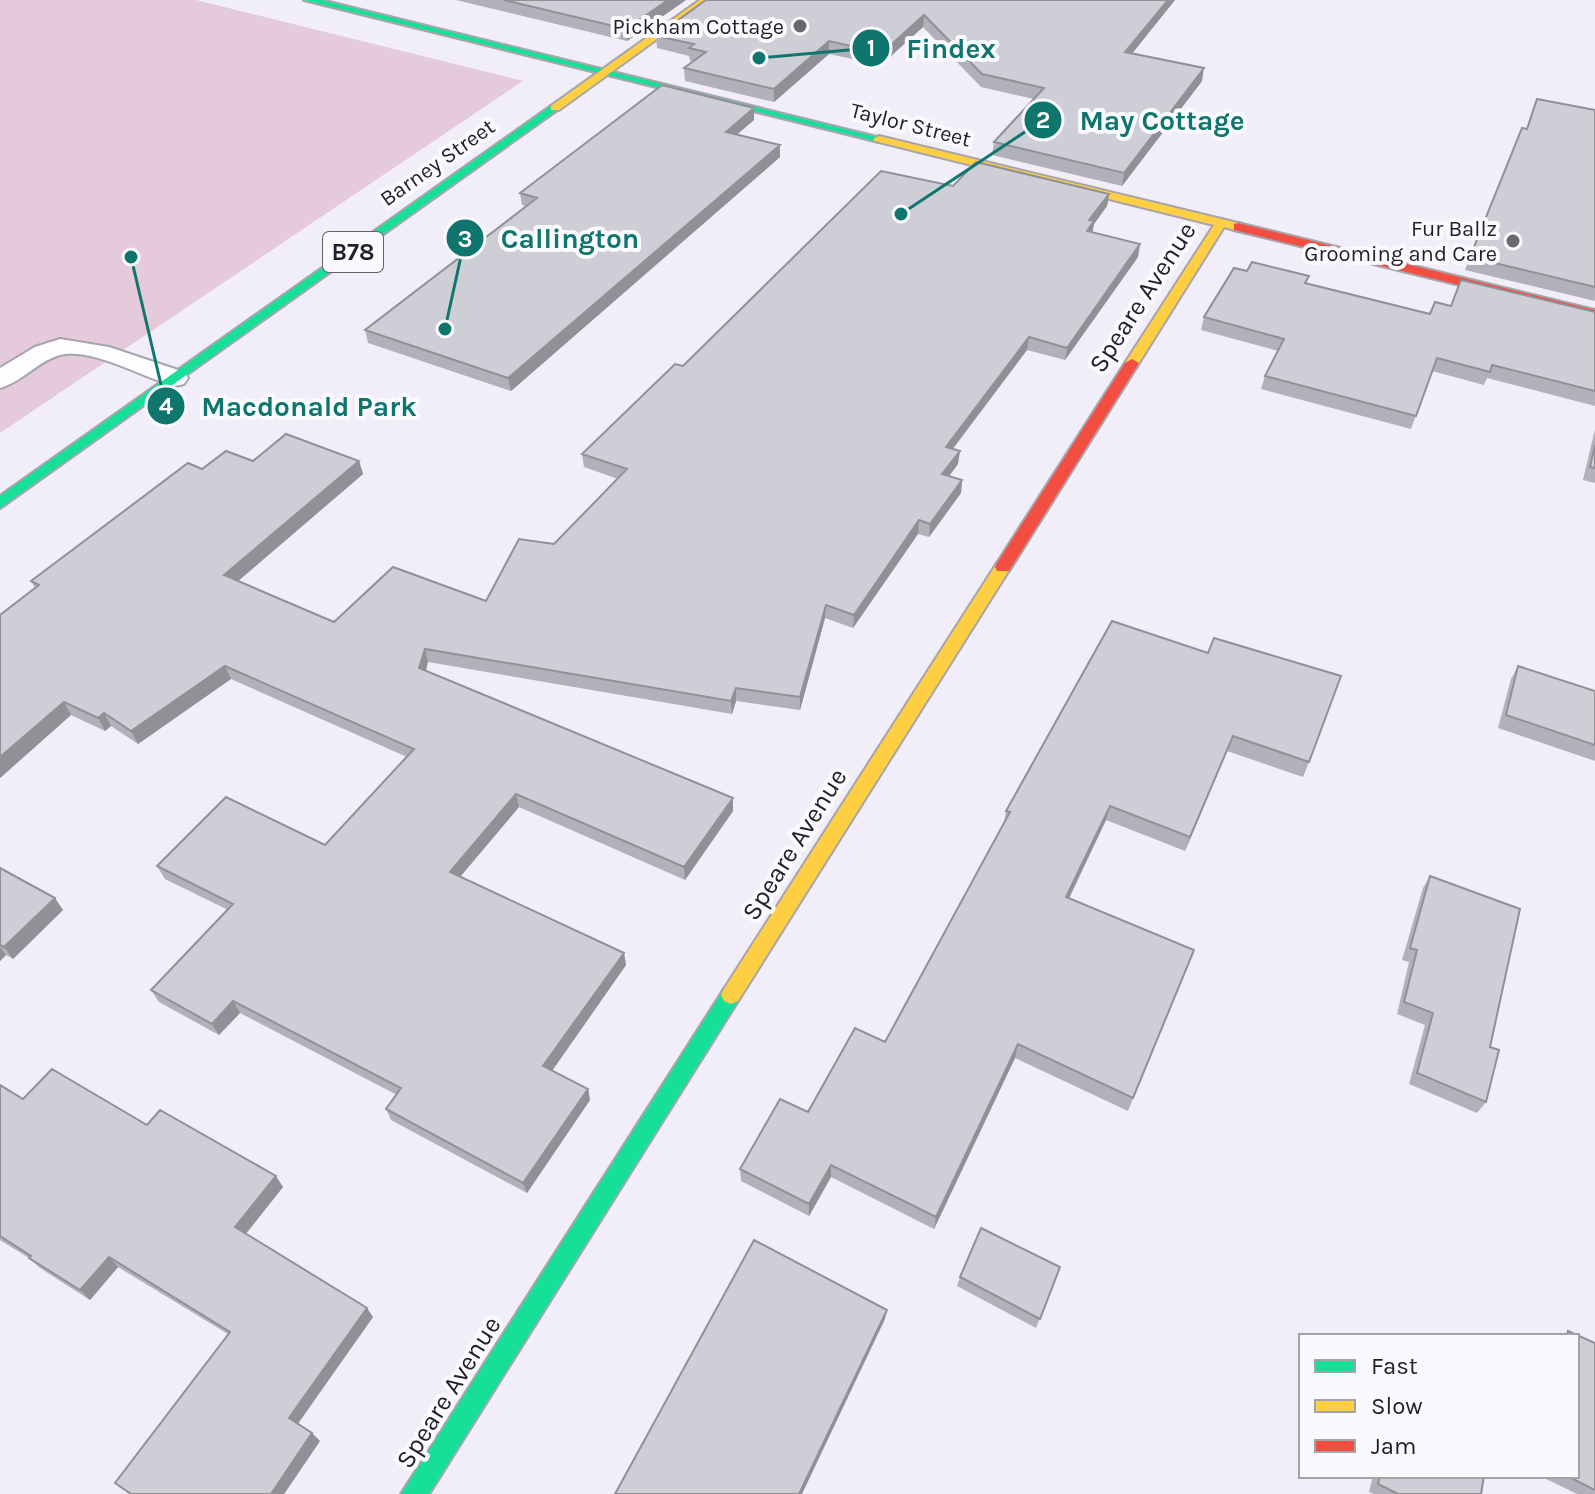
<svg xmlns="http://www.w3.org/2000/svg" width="1595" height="1494" font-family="Karla,sans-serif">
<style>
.green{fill:#e4cada}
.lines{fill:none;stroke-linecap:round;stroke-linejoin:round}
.lane-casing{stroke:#a6a4ac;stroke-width:4}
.fast-casing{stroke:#a6a4ac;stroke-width:4}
.slow-casing{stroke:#a6a4ac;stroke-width:4}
.jam-casing{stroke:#a6a4ac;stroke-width:4}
.lane{fill:#fdfcfe;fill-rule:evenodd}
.fast{fill:#16e098;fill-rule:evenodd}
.slow{fill:#ffcf43;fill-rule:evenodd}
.jam{fill:#f24e42;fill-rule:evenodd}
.wall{fill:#b1b1b9}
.shaded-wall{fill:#909096}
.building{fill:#ceced7;stroke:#909096;stroke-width:2}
.poi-dot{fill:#6a6770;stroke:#faf9fe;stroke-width:3}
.labels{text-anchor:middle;stroke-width:8;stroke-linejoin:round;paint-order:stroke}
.far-poi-label{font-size:22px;fill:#211f27;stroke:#faf9fe;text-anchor:end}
.far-street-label{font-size:22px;fill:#211f27;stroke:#faf9fe}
.shield{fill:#faf9fe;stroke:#626068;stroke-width:2}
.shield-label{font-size:24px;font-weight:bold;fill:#211f27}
.street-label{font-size:26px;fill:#211f27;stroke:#faf9fe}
.leader{fill:none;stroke:#0f766e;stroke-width:3}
.callout-dot{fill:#0f766e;stroke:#faf9fe;stroke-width:3}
.mark-label{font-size:24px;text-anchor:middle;font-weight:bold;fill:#fff}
.callout-label{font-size:28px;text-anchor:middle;font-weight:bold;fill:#0f766e;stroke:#faf9fe;stroke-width:8;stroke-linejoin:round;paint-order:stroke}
</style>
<rect width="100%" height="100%" fill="#f1eef9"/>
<!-- green -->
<path class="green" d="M0,0h196l327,81 -523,352z"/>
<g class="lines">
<defs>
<path id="lane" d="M60,339l49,8 75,25 4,6 -4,6 -9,2c-31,-8 -84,-39 -115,-31 -22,6 -38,27 -60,33v-20l35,-21z"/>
<path id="fast" d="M304,0h17l564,139 -6,3z
M551,106l9,2 -560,400v-12z
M731,986l7,3 3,6 -3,6 -309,493h-28l323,-505z"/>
<path id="slow" d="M700,0h11l-152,110h-8v-4z
M879,136l363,88 2,3 -6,4 -14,-4 -87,139h-10l-2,-3 89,-138 -339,-84 -2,-2z
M1003,562l8,5 -273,434 -7,3 -7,-3 -3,-6 3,-6 273,-426z"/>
<path id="jam" d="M1238,223l357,87v8l-361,-88v-6z
M1132,359l7,4 -130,208h-12l-2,-4 2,-4 128,-200z"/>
</defs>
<!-- lane casing -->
<use href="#lane" class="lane-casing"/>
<!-- fast casing -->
<use href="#fast" class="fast-casing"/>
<!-- slow casing -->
<use href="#slow" class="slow-casing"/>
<!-- jam casing -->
<use href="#jam" class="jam-casing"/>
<!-- lane -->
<use href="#lane" class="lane"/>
<!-- fast -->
<use href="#fast" class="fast"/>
<!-- slow -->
<use href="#slow" class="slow"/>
<!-- jam -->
<use href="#jam" class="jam"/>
</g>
<!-- wall -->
<path class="wall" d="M456,0h230l-59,41z
M706,0h469l-43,53 70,28 -80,105 -130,-31 2,-13 40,-43 -53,-12 -58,-60 -42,38 -52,-11 -55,48 -89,-21 -1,-13 9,-6 -3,-1 -1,-5 -32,-8 -1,-12z
M754,108v12l-17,14 43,11v12l-269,234 -143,-48 -3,-13 161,-124 -4,-1 -2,-12z
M1595,110v191l-130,-31 57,-142h4z
M953,186l156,8 -2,12 -13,18 -2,8 48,12 -2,13 -73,103 -38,-10 -74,99 5,15 -9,12 13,4 -1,13 -32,44 -11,-3 -65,94 -28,-10 -25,92 -64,-9 -4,13 -304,-52 -2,9 307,140 -48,69 -166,-73 -59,70 164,76 2,12 -74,106 36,18 2,11 -63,93 -136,-73 -5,-11 11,-14 -157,-82 -21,22 -60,-33 -8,-12 77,-80 -63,-31 -8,-13 168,-21 82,-88 -176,-78 -93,65 -27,-18 -6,5 -34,-16 -71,63v-163l35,-27 -4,-7 171,-112 51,-8h106l4,13 -125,107 96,41 152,-21 68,-57 64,-65 -34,-12 -2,-13 101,-88z
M1247,271l62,5 -3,7 124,31 21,-8 144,6v94l-108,-28 -3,7 -52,-14 -21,58 -150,-40 4,-13 13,-25 -77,-21 3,-13z
M1595,429v54l-12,-3z
M1112,621l197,141 -6,15 -76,-26 -42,100 -79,-31 -37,79 125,51 -66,161 -113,-53 -81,171 -103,-52 -22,39 -68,-35 -1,-12 68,-57 77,-70 119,-219 2,-12z
M1518,666l77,25v70l-97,-33 13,-49z
M0,868l63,42 -50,49 -7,-4 -6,6z
M1430,876l56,226 -9,11 -68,-29 16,-59 -28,-11 12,-52 -7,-2 21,-72z
M0,1085l23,14 124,26 136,62 -37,47 127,83 -75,107 22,17 -36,53h-153l97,-160 -110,-67 -28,33 -50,-32 -11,-10 -29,-18z
M1060,1267l-24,61 -79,-42 3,-9z
M1568,1331l27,12v151h-18l-37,-18h37v-140h-15z
M1373,1476h111l-3,18h-107l-5,-2z"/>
<!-- shaded-wall -->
<path class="shaded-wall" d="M668,0h18l-59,41 -1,-12z
M1168,0h7l-52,65 2,-13z
M924,15l-1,12 -42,38 1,-12z
M829,41v13l-55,48v-13z
M1204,68l-2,13 -80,105 2,-13z
M754,108v12l-28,24v-12z
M780,145v12l-269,234 -3,-13z
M1109,194l-2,12 -13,18 -2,10 -7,9 4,-23z
M1140,244l-2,13 -73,103 2,-12z
M1029,337l-2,13 -83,110 2,-13z
M960,451l-2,13 -17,23 1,-13z
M359,461l4,13 -133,114 -6,-13z
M962,480l-1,13 -32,44 1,-13z
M919,520l-1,14 -65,94 1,-13z
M826,605l-1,13 -25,92v-13z
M425,649l3,13 -5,19 -4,-13z
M225,666l6,13 -93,65 -7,-13z
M736,688v13l-4,13 -1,-13z
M64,702l7,13 -71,63v-21z
M104,713l7,13 -6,5 -7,-13z
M1233,736l-6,15 -42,100 5,-14z
M516,794l3,13 -65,77 -4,-12z
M733,798v13l-48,69 -1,-13z
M1110,806l-4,14 -44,92 4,-15z
M55,898l8,12 -50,49 -9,-12z
M0,947l6,8 -6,6z
M624,953l2,12 -79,113 -4,-12z
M233,1001l7,12 -21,22 -7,-11z
M1018,1044l-3,14 -81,171 2,-12z
M588,1089l2,11 -63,93 -4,-10z
M831,1165v12l-22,39v-12z
M276,1176l7,11 -40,50 -8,-10z
M109,1257l9,10 -28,33 -10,-10z
M367,1308l6,9 -77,109 -7,-8z
M887,1310l-2,9 -83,175h-3z
M312,1433l8,8 -36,53h-13z"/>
<!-- building -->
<path class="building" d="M504,0h164l-42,29z
M706,0h462l-43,52 79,16 -80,105 -130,-31 50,-54 -62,-14 -58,-59 -42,38 -53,-12 -55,48 -90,-21 22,-16 -17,-4 5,-4 -38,-8z
M662,85l92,23 -28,24 54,13 -272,233 -143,-48 172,-132 -17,-5z
M1537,99l58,11v177l-125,-30 52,-129 5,1z
M976,162l133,32 -20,26 5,1 -7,10 53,13 -73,104 -38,-11 -83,110 14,4 -18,23 20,6 -32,44 -11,-4 -65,95 -28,-10 -26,92 -64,-9 -5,13 -306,-52 -6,19 314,130 -49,69 -168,-73 -66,78 174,81 -81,113 45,23 -65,94 -137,-74 15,-21 -168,-87 -21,23 -61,-34 82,-86 -76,-38 69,-69 99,48 89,-96 -189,-83 -94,65 -27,-18 -6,5 -34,-16 -64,55v-142l39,-30 -8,-4 157,-118 14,6 24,-18 27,10 33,-27 73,27 -135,114 110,47 59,-55 93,34 33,-62 35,5 73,-75 -45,-15 93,-90 8,2 198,-195 72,15z
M1252,262l57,14 -4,7 125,31 5,-12 16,4 10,-26 134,32v79l-103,-26 -2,7 -53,-14 -21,58 -151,-40 19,-37 -80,-22 30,-49 13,3z
M1595,445v23l-5,-1z
M1112,621l96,32 6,-15 127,38 -32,86 -76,-26 -43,101 -80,-31 -44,91 128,53 -61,148 -115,-54 -82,173 -105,-52 -22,39 -69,-35 40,-70 28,13 47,-84 30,14 125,-230 -4,-1z
M1518,666l77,25v54l-89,-30z
M0,868l55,30 -51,49 -4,-2z
M1430,876l90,33 -30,138 9,3 -13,52 -69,-29 16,-60 -29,-11 13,-52 -7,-2z
M52,1069l95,56 13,-15 116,66 -41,51 132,81 -78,110 23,15 -41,61h-140l-16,-11 115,-151 -121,-75 -29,33 -51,-32 2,-2 -31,-20v-151l23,14z
M981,1228l79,39 -20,52 -80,-42z
M754,1240l133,70 -88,184h-184z
M1568,1331l27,12v147l-28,-14h10v-140h-9z
M1380,1476h104l-3,18h-83l-20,-10z"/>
<!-- markers -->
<g class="poi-dot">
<circle cx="800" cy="26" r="8"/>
<circle cx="1513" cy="241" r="8"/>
</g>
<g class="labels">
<!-- far-poi labels -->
<g class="far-poi-label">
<text x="784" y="34">Pickham Cottage</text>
<text x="1497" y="236">Fur Ballz<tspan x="1497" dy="25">Grooming and Care</tspan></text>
</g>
<!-- far-street labels -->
<g class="far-street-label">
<text transform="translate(911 124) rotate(14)" y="8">Taylor Street</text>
<text transform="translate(437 162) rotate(-35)" y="8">Barney Street</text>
</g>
<!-- shield labels -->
<rect class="shield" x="323" y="232" width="60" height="40" rx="6"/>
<g class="shield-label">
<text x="353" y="260">B78</text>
</g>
<!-- street labels -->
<g class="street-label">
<text transform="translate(1142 297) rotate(-57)" y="9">Speare Avenue</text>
<text transform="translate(794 844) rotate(-58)" y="9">Speare Avenue</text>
<text transform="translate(448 1392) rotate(-58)" y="9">Speare Avenue</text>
</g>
</g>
<!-- callouts -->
<path class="leader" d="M759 58L871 48M901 214L1043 120M445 329L465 238M131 257L166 406"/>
<g class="callout-dot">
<circle cx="759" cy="58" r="8"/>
<circle cx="901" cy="214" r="8"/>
<circle cx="445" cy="329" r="8"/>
<circle cx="131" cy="257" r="8"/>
<circle cx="871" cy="48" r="20"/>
<circle cx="1043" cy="120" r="20"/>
<circle cx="465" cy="238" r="20"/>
<circle cx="166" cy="406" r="20"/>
</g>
<g class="mark-label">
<text x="871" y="56">1</text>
<text x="1043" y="128">2</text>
<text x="465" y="247">3</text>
<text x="166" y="414">4</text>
</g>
<g class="callout-label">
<text x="951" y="58">Findex</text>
<text x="1162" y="130">May Cottage</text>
<text x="570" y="248">Callington</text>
<text x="309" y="416">Macdonald Park</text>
</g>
<!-- legend -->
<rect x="1299" y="1334" width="280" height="144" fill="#faf9fe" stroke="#a3a2a8" stroke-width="2"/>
<rect x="1315" y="1360" width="40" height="12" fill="#16e098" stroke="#a3a2a8" stroke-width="2"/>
<text x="1371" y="1374" font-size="24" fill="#211f27">Fast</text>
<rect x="1315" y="1400" width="40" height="12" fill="#ffcf43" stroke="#a3a2a8" stroke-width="2"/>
<text x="1371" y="1414" font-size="24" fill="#211f27">Slow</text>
<rect x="1315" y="1440" width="40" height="12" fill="#f24e42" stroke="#a3a2a8" stroke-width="2"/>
<text x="1371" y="1454" font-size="24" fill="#211f27">Jam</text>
</svg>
